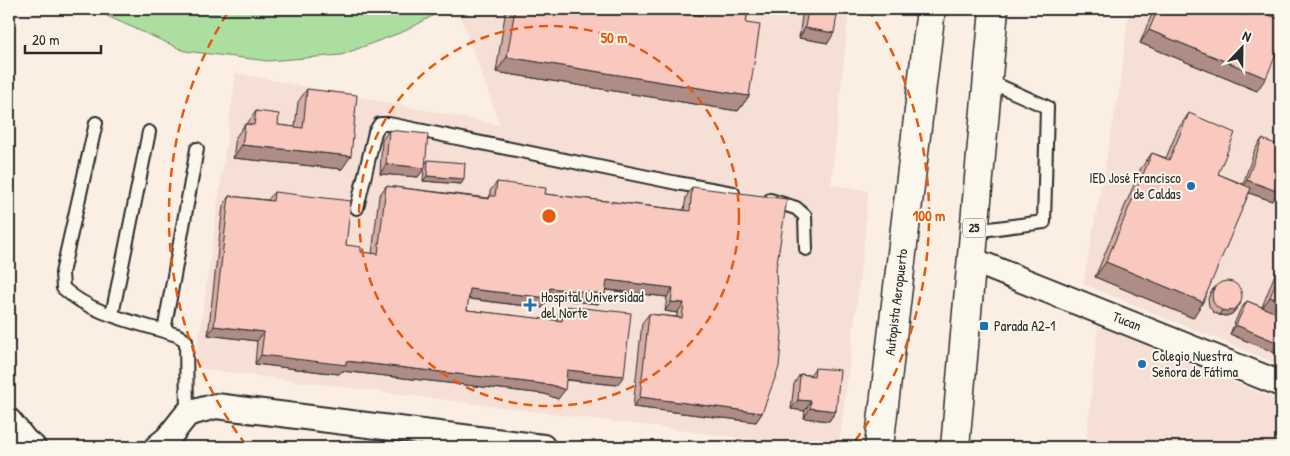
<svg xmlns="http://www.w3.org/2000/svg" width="1290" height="456" font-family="'Patrick Hand',sans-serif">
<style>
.built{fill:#f6dfd5}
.green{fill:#acde9f;stroke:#6c8465}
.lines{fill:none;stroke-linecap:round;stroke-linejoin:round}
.service-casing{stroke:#2b2b2b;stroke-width:16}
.minor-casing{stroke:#2b2b2b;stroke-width:28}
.trunk-casing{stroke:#2b2b2b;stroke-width:31}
.service{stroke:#fbf7ec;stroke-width:12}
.minor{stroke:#fbf7ec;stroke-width:24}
.trunk{stroke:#fbf7ec;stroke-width:28}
.wall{fill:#d6ada5;stroke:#2b2b2b}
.shaded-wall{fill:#ae8d86;stroke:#2b2b2b}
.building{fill:#f9c9c0;stroke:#2b2b2b}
.ring{fill:none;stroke:#e8590c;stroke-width:2.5;stroke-dasharray:9 6}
.poi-dot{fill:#1f6fb2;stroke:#fbf7ec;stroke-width:2}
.labels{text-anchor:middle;stroke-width:4;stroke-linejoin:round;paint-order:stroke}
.shield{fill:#fbf7ec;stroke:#696865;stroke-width:1}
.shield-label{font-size:12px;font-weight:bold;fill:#2b2b2b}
.poi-label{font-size:14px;fill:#2b2b2b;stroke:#fbf7ec;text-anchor:start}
.street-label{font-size:14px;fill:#2b2b2b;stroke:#fbf7ec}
.centre{fill:#e8590c;stroke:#fbf7ec;stroke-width:2.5}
.ring-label{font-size:15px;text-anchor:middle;font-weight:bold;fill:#e8590c;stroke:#fbf7ec;stroke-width:4;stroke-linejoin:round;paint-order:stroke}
</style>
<rect width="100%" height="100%" fill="#fbeee3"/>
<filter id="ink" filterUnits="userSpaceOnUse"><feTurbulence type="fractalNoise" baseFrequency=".02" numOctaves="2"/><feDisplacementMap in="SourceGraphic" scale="10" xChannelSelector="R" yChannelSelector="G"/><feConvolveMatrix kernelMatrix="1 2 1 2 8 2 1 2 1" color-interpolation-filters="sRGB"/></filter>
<g filter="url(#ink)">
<!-- built -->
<path class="built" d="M458,9h391l-18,175 37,7 -4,51 -25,205h-26l-618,-79 41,-295 264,52z
M1129,9h152v356l-198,-81 37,-197z
M1098,326l183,76v45h-195z"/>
<!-- green -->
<path class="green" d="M99,9h346l-40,22 -64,24 -73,6 -83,-10 -78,-35z"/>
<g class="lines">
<defs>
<path id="service" d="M96,123l-34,150 1,15c29,27 76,35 114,47l9,6 1,73
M770,200l26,8 9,8 1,33
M357,208l18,-76 5,-8h9l288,59 56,10
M974,231l70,-9 3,-115 -61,-27
M112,315l37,-183
M164,331l33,-182"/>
<path id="minor" d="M972,260l309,124
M9,421l17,21 7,5
M157,447l11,-9 19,-24 29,-8 327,41"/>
<path id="trunk" d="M879,447l52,-438
M955,447l39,-438"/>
</defs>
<!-- service casing -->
<use href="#service" class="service-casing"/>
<!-- minor casing -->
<use href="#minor" class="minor-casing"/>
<!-- trunk casing -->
<use href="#trunk" class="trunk-casing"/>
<!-- service -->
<use href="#service" class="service"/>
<!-- minor -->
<use href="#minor" class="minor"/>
<!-- trunk -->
<use href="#trunk" class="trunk"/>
</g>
<!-- wall -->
<path class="wall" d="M506,9h153l35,6 1,-6h53l-2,14 3,73 -11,15 -242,-39z
M803,9h35l-10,34 -29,-5z
M1154,9h76v1l9,4 3,-3 -5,-2h39l-5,7 -14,75 -117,-48z
M307,89l35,80 -109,-11 3,-21 9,-13h2l9,-13 22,14 17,2 3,-25z
M1189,113l29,61 25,10 12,-35 7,-10 10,62 -23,-8 -56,125 -98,-41 46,-109 11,-15 14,5 12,-29z
M389,130l36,34 3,-4 36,19 -3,5 -38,-3 1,-12 -6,8 -38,-3 2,-34z
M497,182l48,12 139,16 2,-13 6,-10 84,82 -14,144 -6,9 -123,-15 9,-84 7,-9 28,3v-4l-12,-2 2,-14 -62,-7 -7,14 -49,-6 -7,10 -74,-9 -1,11 90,11v-6l7,-9 53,79 -51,-5 -8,19 -13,-5 -203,-23 -3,3 -84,-10 2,-23 -49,-6 15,-129 6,-10 39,4 6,-8 72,53 15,7 11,2 7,-58 7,-10 102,12 2,-2v-5z
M1281,259v94l-1,2 -50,-21 10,-24 7,-9 15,6z
M1214,288l27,15 -9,11 -6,2 -7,-1 -6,-3 -4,-6 -1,-7 2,-6z
M815,368l21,43 -7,10 -25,-3 1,-7 -14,-2 3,-25 6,-10 10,1z"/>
<!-- shaded-wall -->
<path class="shaded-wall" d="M805,28l29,5 -6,10 -29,-5z
M1149,30l117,48 -9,13 -117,-48z
M507,57l242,39 -11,15 -242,-39z
M242,145l109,11 -9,13 -109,-11z
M386,164l39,4 -7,9 -38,-3z
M427,176l37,3 -3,5 -38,-3z
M1247,180l32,12 -7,9 -31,-11z
M1106,262l97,40 -10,16 -98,-41z
M607,280l66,8 -6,9 -67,-8z
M550,288l55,6 -7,10 -54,-7z
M470,289l79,9 -7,10 -79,-10z
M1270,297l11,4v20l-22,-9z
M671,302l13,1 -7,10 -12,-2z
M1241,303l-9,11 -6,2 -7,-1 3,-5z
M1236,325l45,19v9l-1,2 -50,-21z
M214,326l50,6 -7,9 -49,-6z
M261,355l85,6 206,24 13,5 -7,9 -13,-5 -203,-23 -3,3 -84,-10z
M567,370l57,6 -7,9 -56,-6z
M640,397l122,16 -6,9 -123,-15z
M798,400l13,1 -6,10 -14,-2z
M810,408l26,3 -7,10 -25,-3z"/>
<!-- building -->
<path class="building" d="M515,9h144l43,7 2,-7h44l-2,14 14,2 -11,71 -242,-39z
M808,9h30l-4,24 -29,-5z
M1158,9h72v1l11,5 3,-6h11l26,11v23l-15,35 -117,-48z
M307,89l50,6 -6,61 -109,-11 3,-21 9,1 2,-14 23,3 -1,11 25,3z
M1189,113l46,20 -17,41 33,14 -48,114 -97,-40 46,-109 17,7z
M389,130l39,4 -3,34 -39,-4z
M1262,139l19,7v38l-2,8 -32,-12z
M428,160l37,3 -1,16 -37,-3z
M497,182l49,6 -1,6 145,17 2,-24 95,12 -11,70 1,31 5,32 -3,35 -17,46 -122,-16 9,-83 33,4 2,-15 -13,-1 2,-14 -66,-8 -2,14 -55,-6 -1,10 -79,-9 -3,21 95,11 2,-15 67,7 -7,63 -57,-6 -2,20 -13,-5 -206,-24v4l-85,-10 3,-23 -50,-6 15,-130 44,5 1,-9 77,9 -5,44 15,2v5l17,2 8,-68 103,13 1,-3h5z
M1281,270v31l-11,-4z
M1212 296a15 15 0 1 1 30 0a15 15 0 1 1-30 0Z
M1247,301l34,14v29l-45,-19z
M815,368l25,2 -4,41 -26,-3 1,-7 -13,-1 2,-26 14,2z"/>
</g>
<!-- distance rings -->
<g class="ring">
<circle cx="549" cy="216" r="190"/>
<path d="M246 445A380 380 0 0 1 230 9M868 9A380 380 0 0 1 852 445"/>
</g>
<!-- markers -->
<g class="poi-dot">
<circle cx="1191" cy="186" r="5"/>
<path d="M527.5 297.5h5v5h5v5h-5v5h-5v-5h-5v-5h5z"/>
<rect x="979" y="321" width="10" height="10" rx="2.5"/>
<circle cx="1142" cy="364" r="5"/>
</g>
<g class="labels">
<!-- shield labels -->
<rect class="shield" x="963" y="218.5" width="22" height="19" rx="4"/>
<g class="shield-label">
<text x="974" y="232">25</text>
</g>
<!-- poi labels -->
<g class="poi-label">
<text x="1181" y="183" text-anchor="end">IED José Francisco<tspan x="1181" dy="16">de Caldas</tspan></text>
<text x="541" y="302">Hospital Universidad<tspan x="541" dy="16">del Norte</tspan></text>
<text x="994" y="331">Parada A2-1</text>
<text x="1152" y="361">Colegio Nuestra<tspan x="1152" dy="16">Señora de Fátima</tspan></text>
</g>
<!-- street labels -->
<g class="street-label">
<text transform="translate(896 302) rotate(-83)" y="5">Autopista Aeropuerto</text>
<text transform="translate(1127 321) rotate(22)" y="5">Tucan</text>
</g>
</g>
<circle cx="549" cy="216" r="8" class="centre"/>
<g class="ring-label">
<text x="614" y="43">50 m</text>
<text x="929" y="221">100 m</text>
</g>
<!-- margin -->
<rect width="1290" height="456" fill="none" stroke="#fbf7ec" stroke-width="30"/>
<rect x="15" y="15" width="1260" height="426" fill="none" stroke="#2b2b2b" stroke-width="2" filter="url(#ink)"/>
<!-- north arrow -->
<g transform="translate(1242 48) rotate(22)" stroke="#fbf7ec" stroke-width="4" paint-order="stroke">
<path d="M0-4L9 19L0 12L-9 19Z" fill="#2b2b2b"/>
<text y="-8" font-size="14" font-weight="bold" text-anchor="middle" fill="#2b2b2b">N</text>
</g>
<!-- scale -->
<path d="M25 45v8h76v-8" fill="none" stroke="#2b2b2b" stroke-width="2.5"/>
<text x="32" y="45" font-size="15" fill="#2b2b2b" stroke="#fbf7ec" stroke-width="4" paint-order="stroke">20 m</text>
</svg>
